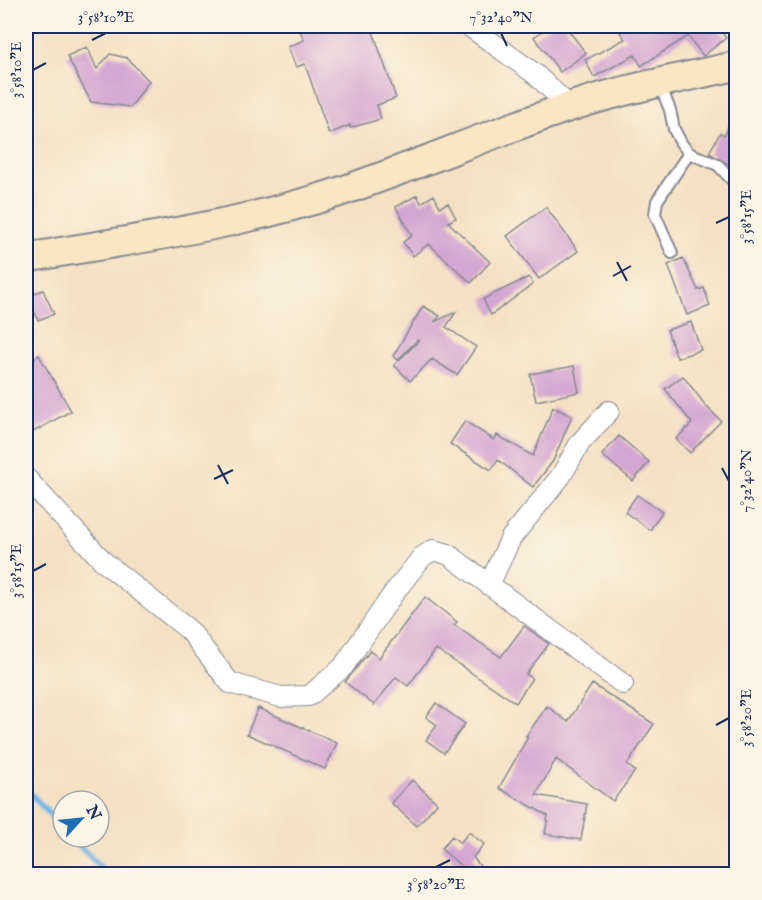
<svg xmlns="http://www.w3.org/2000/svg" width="762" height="900" font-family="'IM FELL English',serif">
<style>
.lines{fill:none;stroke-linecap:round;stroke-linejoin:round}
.stream{stroke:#6fb5e6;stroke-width:6}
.building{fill:#d3a7d1}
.service-casing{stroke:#888891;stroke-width:14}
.minor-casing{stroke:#888891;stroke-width:22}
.secondary-casing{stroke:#888891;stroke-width:32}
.service{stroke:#fff;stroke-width:10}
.minor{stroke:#fff;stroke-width:20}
.secondary{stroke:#f9e7c3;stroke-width:28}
.ticks{fill:none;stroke:#1b2f5e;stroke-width:2}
.neatline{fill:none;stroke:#1b2f5e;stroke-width:2}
.ticks-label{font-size:15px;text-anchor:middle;fill:#1b2f5e}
</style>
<rect width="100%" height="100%" fill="#fcf5e5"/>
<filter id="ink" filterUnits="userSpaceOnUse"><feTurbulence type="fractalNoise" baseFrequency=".0167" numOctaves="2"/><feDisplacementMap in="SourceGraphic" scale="12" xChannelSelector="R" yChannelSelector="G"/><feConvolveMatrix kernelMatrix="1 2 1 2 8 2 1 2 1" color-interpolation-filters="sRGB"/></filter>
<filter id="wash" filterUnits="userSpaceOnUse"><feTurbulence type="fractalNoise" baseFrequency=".008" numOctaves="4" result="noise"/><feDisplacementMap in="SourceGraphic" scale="24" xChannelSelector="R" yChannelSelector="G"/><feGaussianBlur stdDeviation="1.35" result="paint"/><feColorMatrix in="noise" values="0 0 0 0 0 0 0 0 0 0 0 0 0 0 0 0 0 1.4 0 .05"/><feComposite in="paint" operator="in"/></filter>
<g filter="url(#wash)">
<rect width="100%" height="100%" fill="#f4e1c4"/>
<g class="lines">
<!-- stream -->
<path class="stream" d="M26,789l37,39
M71,837l36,37"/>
</g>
<g id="blocks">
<!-- building -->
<path class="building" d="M298,26h73l25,72 -19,7 4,14 -31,9v-3l-21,9 -24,-70 -9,3 -8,-20 16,-7z
M550,26h15l21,27 -26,19 -26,-35z
M616,26h101l9,12 -23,18 -15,-20 -47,30 -6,-11 -41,22 -9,-17 40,-21z
M87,47l10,22 13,-15 17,4 22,23 -18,26 -40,-5 -24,-46z
M736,107v61l-27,-15 11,-20 5,2z
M417,195l4,8 13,-8 6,12 8,-4 8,15 -8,4 42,40 -19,21 -42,-39 -16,12 -10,-14 9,-6 -16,-29z
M546,207l32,44 -39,28 -32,-43z
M683,258l15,32 6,-2 6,18 -23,9 -19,-50z
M529,277l4,7 -42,31 -8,-16z
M43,290l11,24 -16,6 -10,-24z
M423,306l17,10 -6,6 22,-10 -10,15 30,20 -19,28 -25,-16 -22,22 -16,-16 25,-24 -2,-1 -19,20 -5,-4z
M691,322l10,28 -24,8 -10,-28z
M39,355l32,56 -45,25v-73z
M574,366l5,26 -43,9 -6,-27z
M683,376l23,30 15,15 -31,32 -14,-14 16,-16 -27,-34z
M553,407l19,9 -19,45 -20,26 -35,-27 -7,10 -41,-26 15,-23 29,19 3,-5 36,21z
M619,436l30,26 -16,19 -31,-26z
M637,495l25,17 -12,18 -25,-18z
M425,597l32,25 -3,3 47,32 23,-31 25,18 -23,30 6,4 -16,25 -80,-54 -28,37 -12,-9 -22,28 -29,-23 25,-31 9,7z
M592,684l62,40 -27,41 8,6 -22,30 -57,-42 -20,36 51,9 -6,36 -36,-6 3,-18 -49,-28 29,-51 -2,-1 21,-30 21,16z
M436,703l29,21 -21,29 -18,-13 11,-15 -11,-8z
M258,708l79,35 -12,26 -78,-35z
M412,780l25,23 -20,23 -26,-23z
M469,832l15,12 -11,13 13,17h-15l-30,-25 11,-13 8,7z"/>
</g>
</g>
<g filter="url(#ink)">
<use href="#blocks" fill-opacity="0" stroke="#888891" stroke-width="1.5"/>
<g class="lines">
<defs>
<path id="service" d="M660,85l10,25 4,19 7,14 8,10 29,12 14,15
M672,253l-17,-39 2,-13 32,-48"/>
<path id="minor" d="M469,26l66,48 35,33
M26,478l78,84 86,69 40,52 51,14 28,-1 34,-29 50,-73 29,-37 11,-7 15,4 175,130
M489,585l22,-47 50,-62 19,-33 29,-32"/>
<path id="secondary" d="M26,258c103,-18 209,-32 310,-65 78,-26 155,-60 233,-86 55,-18 111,-29 167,-41"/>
</defs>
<!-- service casing -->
<use href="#service" class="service-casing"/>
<!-- minor casing -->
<use href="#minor" class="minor-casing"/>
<!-- secondary casing -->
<use href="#secondary" class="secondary-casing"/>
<!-- service -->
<use href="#service" class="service"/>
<!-- minor -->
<use href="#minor" class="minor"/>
<!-- secondary -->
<use href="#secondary" class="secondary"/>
</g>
</g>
<!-- ticks -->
<path class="ticks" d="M501,33l6,13M92,40l14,-7M33,70l13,-7M716,223l13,-6M617,262l10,19M613,276l18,-10M218,465l10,19M722,468l7,13M214,479l19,-9M33,571l13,-7M716,725l13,-7M436,867l14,-7"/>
<!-- margin -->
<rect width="762" height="900" fill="none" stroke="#fcf5e5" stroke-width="66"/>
<!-- north arrow -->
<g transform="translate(81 819) rotate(63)"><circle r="28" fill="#fcf5e5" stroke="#a2a6af" stroke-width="1.5"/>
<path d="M0-4.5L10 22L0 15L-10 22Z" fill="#1f6fb2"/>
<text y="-9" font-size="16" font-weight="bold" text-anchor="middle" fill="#1b2f5e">N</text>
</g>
<rect x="33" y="33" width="696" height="834" class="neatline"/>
<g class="ticks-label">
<text x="106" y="22">3°58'10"E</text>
<text x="501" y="22">7°32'40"N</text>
<text transform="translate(16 70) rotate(-90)" y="5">3°58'10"E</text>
<text transform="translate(746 217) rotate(-90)" y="5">3°58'15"E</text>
<text transform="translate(746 481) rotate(-90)" y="5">7°32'40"N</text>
<text transform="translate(16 571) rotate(-90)" y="5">3°58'15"E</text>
<text transform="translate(746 718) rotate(-90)" y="5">3°58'20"E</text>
<text x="436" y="889">3°58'20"E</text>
</g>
</svg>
